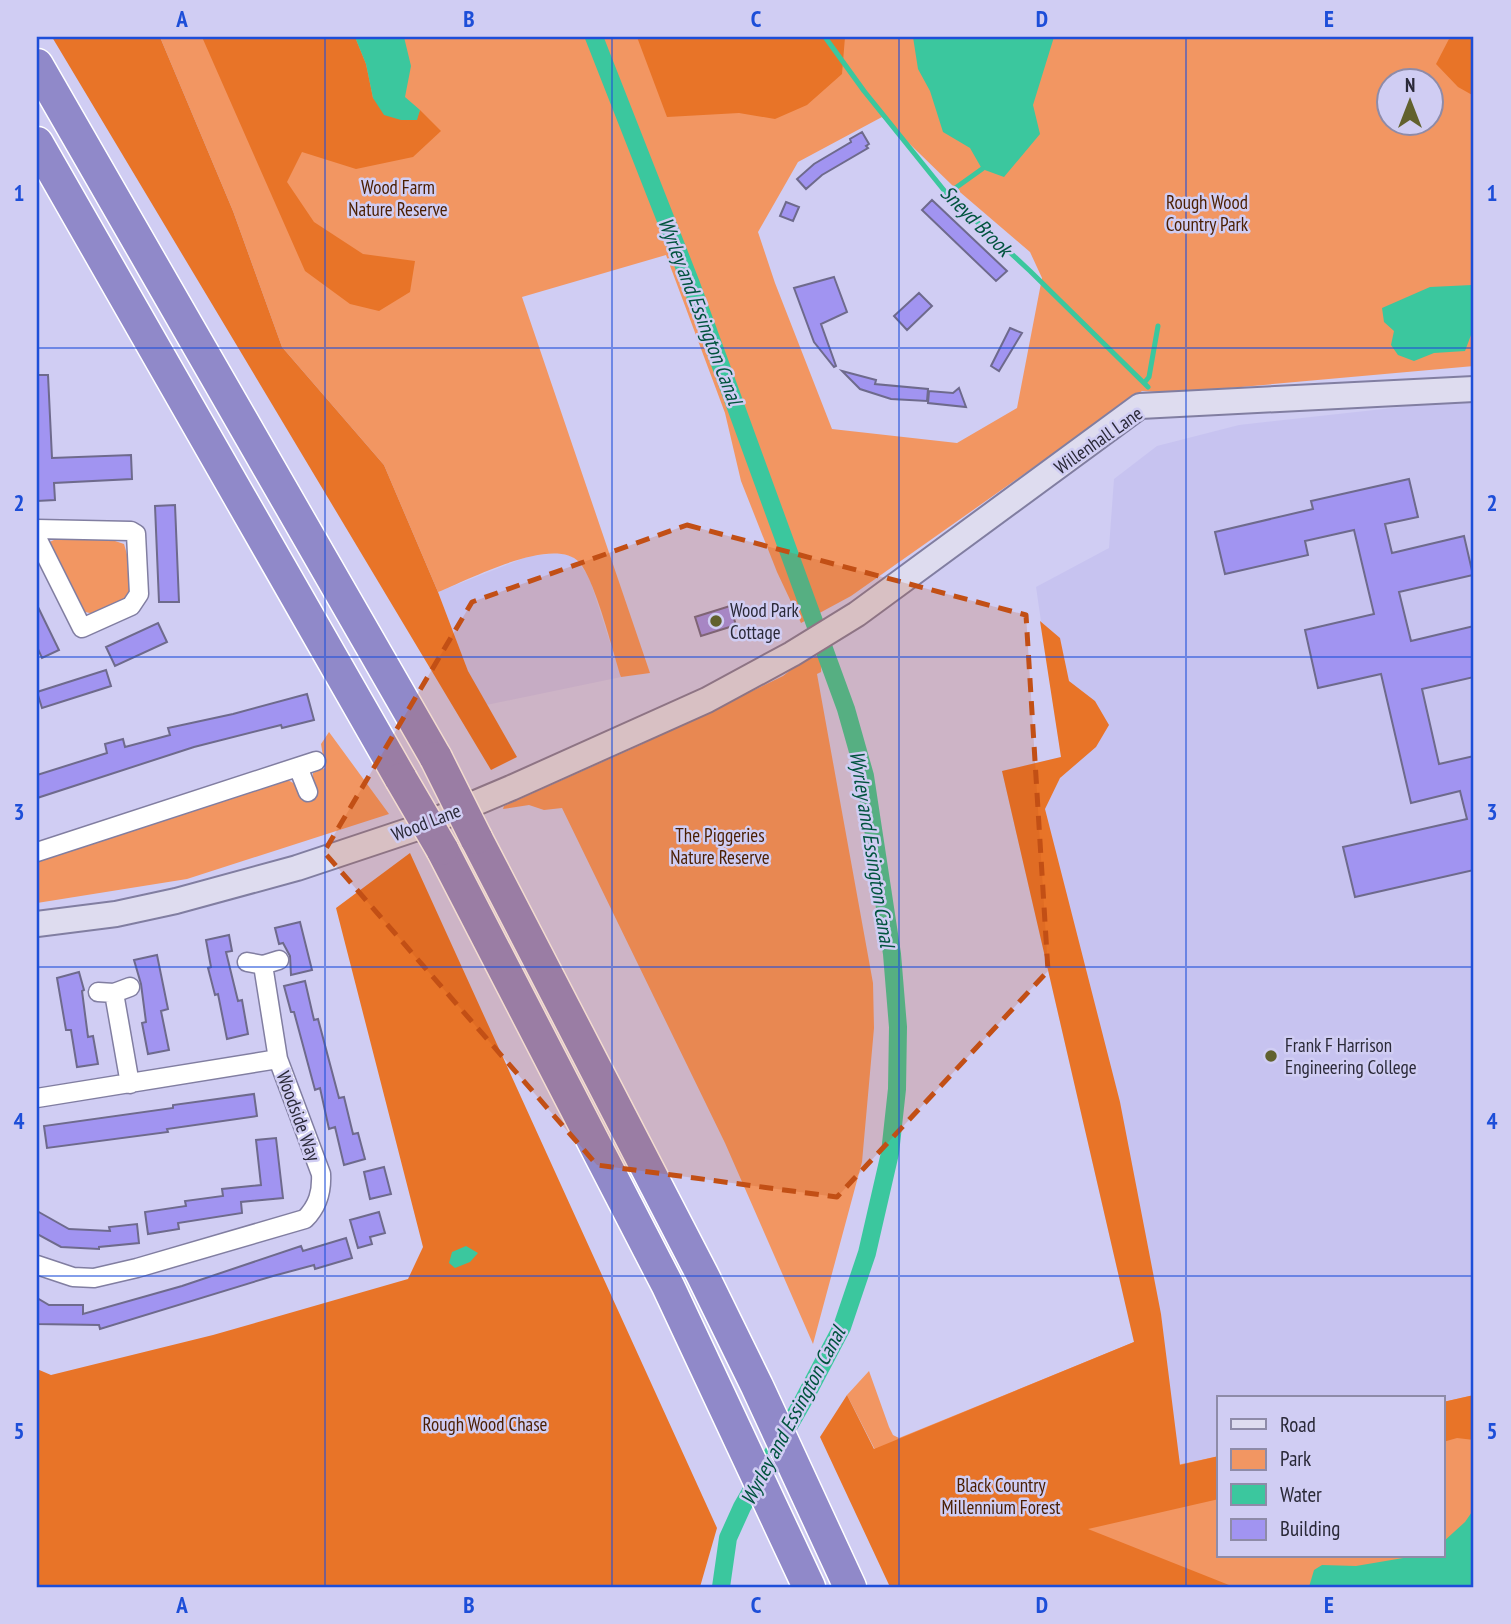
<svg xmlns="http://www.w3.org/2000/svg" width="1511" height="1624" font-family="'PT Sans Narrow',sans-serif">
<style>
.built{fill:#c7c3f0}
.green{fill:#f29662;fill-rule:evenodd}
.forest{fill:#e87428}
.water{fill:#3bc79e}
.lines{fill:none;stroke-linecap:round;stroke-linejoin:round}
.stream{stroke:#3bc79e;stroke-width:5}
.canal{stroke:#3bc79e;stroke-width:18}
.building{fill:#a194f1;stroke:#6e6a8c;stroke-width:2}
.street-casing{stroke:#817ea1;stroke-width:21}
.secondary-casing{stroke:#817ea1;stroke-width:28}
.highway-casing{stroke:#fff;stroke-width:35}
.street{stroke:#fff;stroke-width:18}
.secondary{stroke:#dedcef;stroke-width:24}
.highway{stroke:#9089c9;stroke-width:32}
.highway-bridge-casing{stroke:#fff;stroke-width:35;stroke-linecap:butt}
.highway-bridge{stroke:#9089c9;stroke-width:32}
.marked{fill:#c24f15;fill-opacity:0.2;stroke:#c24f15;stroke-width:5;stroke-dasharray:14 9;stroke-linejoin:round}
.grid{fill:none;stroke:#1d4ed8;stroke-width:2;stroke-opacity:0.55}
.poi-dot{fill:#61612e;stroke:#d0cdf3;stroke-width:2.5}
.labels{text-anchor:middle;stroke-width:5;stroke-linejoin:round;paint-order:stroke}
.park-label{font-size:19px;fill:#4a1e01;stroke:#d0cdf3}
.street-label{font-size:19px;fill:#2a2938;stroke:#d0cdf3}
.poi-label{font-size:19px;fill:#2a2938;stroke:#d0cdf3;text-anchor:start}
.water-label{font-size:21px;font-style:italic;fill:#01533e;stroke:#d0cdf3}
.neatline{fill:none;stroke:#1d4ed8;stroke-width:2.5}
.grid-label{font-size:23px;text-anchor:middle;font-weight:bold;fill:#1d4ed8}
</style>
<rect width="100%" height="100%" fill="#d0cdf3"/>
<!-- built -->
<path class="built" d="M1474,399v996l-31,7v-4h-224v58l-56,12 -161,-697 59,-14 -25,-170 73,-39 5,-69 43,-33 82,-21z
M559,553l15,4 15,20 32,100 -135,28 -18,-34 -30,-79 91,-36z"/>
<!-- green -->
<path class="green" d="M160,37h1314v329l-300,27 -32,-2 -291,205 -50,27 -24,-51 -36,-91 -16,-68 -59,-158 -144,42 128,376 -29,4c-8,-25 -26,-98 -42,-115 -26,-27 -111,18 -141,30l-54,-127 -102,-118 -49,-136zM1388,80h42v42h-42zM882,117l72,70 76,65 12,26 -25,130 -60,35 -125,-14 -57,-146 -17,-51 40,-70z
M103,537l21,7 8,28 -2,24 -36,18 -13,-3 -36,-67 9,-4z
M822,652l-1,20 -4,2 56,309 1,45 -12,134 -49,182 -88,-201 -163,-335 -18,2 -15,-5 -26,4 1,-3 132,-59 147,-71 27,-21 3,3z
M329,732l60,82 -202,65 -150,24v-41l249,-83 9,5 6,10 11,-1 1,-20 12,-5 -4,-24z
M1134,1342l29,126 56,-12v100h224v-154l31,-7v192h-529l-98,-192 22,-24 20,56 4,8 6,3z"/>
<!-- forest -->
<path class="forest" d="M52,37h108l73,174 49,136 102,118 54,127 30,79 49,86 -26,13z
M202,37h153l11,27 7,34 43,22 4,-10 21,21 -28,26 -57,12 -54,-17 -15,30 27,40 49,32 52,7 -5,31 -31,19 -29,-7 -45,-33z
M637,37h208l-3,37 -35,31 -32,14 -36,-6 -72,4z
M1450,37h24v59l-16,-9 -22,-23z
M1040,621l20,17 9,43 26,20 14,24 -13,22 -36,31 -15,31 75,293 41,212 19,151 39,-9v43l-131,30 146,58h-344l-70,-150 27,-42 27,54 260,-107 -132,-571 59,-14z
M410,853l307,675 -17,59h-663v-218l14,6 162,-40 195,-56 15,-32 -87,-339z
M1474,1395v45l-17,-2 -14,4v-40z"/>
<!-- water -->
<path class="water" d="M355,37h49l7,29 -6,31 15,13 -3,10h-16l-17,-5 -11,-17 -7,-34z
M913,37h141l-21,68 7,29 -36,43 -22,-8 -12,-21 -27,-16 -13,-41 -12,-22z
M1472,285l2,42 -9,24 -31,2 -20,8 -16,-6 -7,-10 3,-14 -10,-9 -2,-14 48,-21z
M466,1246l12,7 -8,9 -15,6 -6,-5 3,-11z
M1474,1509v78h-165l5,-17 8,-5 34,1 59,-10h28v-14l22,-20z"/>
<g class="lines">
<!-- stream -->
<path class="stream" d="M825,37l39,54 83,103 83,77 118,116
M947,194l35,-25
M1144,383l5,-6 9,-51"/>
<!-- canal -->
<path class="canal" d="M594,37l97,247 155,425 19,67 27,178 6,73 -1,62 -7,64 -23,100 -25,74 -40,76 -60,104 -14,31 -7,49"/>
</g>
<!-- building -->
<path class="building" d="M862,132l7,12 -3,2 2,2 -46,27 -16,14 -9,-10 17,-15 37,-22 -1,-3z
M932,200l75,71 -11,10 -74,-71z
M786,202l13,5 -6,14 -13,-5z
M834,277l13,35 -26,12 15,42 -2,1 -20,-25 -20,-54z
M919,293l13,13 -25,24 -13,-14z
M1010,328l12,5 -23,38 -8,-5z
M842,371l34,9 -1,4 53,5 -1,12 -36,-2 -31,-10z
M37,375h11l4,83 79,-3 1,24 -78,4 1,17 -18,1z
M959,388l7,19 -38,-4 1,-12 24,2z
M1409,479l9,38 -33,7 7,29 72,-17 9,39 -74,17 12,49 63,-15v51l-52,12 17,75 35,-8v114l-119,27 -12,-50 124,-28 -7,-28 -49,12 -30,-129 -63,14 -13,-58 69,-16 -20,-84 -49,11 3,14 -83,19 -10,-42 98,-23 -2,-8z
M175,505l4,97h-20l-4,-96z
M37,605l22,45 -17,8 -5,-11z
M730,606l6,19 -35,11 -6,-19z
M158,623l9,19 -52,24 -9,-19z
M106,670l5,16 -69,22 -5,-16z
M307,694l7,26 -32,8 -1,-3 -87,22 -157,51v-23l70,-22 -2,-9 18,-5 2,8 45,-12 -2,-7 65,-14z
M300,922l12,48 -21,5 -1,-19 -7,-13 -4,1 -4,-16z
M229,935l3,16 -6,1 12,49 4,-1 6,34 -21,5 -9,-45 -3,1 -7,-27 3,-1 -5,-27z
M157,955l11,54 -7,2 8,39 -21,4 -6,-31 4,-1 -5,-38 -7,-24z
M79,972l5,18 -2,1 6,46 5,-1 5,28 -21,3 -6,-37h-5l-9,-52z
M305,981l9,39 4,-1 21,79 5,-1 9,37 5,-1 7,26 -21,6 -9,-38 -6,2 -9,-41 -5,2 -21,-78h-3l-7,-26z
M254,1094l3,22 -90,13 1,3 -121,16 -3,-22 129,-18v-3z
M276,1138l7,60 -42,4 1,11 -64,10 1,6 -31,5 -3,-22 41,-6 -1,-5 38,-5 -1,-7 39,-4 -5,-45z
M384,1167l7,27 -21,5 -6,-27z
M37,1211l32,18 41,2 -1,-4 28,-3 2,19 -40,4v2l-38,-2 -24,-13z
M379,1212l6,21 -15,4 2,7 -14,4 -8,-28z
M346,1238l6,20 -37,11 -1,-4 -41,11 -173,53 -1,-4 -62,-1v-26l12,7h34v9l99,-28 119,-40 2,5z"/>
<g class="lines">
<defs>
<path id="street" d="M37,529l94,2 5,3 3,60 -8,12 -49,22 -45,-90
M298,767l10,25
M37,852l279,-91
M247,962l16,3 16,-5
M263,965l15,94
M98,992l16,1 16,-6
M114,993l16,91
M37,1098l241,-39 43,115c1,18 -3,32 -16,45l-168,49 -43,10 -21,-1 -36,-12"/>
<path id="secondary" d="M37,924l79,-10 60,-13 121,-33 117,-39 97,-41 196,-88 85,-46 65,-40 283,-208 334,-17"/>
<path id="highway" d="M37,65l399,693
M37,143l364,636
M476,838l226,436 55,112 93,201
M442,849l226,437 141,301"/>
</defs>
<!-- street casing -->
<use href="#street" class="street-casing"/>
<!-- secondary casing -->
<use href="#secondary" class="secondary-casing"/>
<!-- highway casing -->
<use href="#highway" class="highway-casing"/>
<!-- street -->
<use href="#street" class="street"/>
<!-- secondary -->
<use href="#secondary" class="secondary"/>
<!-- highway -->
<use href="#highway" class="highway"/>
<defs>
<path id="highway-bridge" d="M436,758l40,80
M401,779l41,70"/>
</defs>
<!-- highway-bridge casing -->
<use href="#highway-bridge" class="highway-bridge-casing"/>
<!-- highway-bridge -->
<use href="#highway-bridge" class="highway-bridge"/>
</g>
<!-- marked area -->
<path class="marked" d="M687,525l339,90 22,356 -211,226 -240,-32 -273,-313 148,-250z"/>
<!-- grid -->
<path class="grid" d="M325,37v1550M612,37v1550M899,37v1550M1186,37v1550M37,348h1437M37,657h1437M37,967h1437M37,1276h1437"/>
<!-- markers -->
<g class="poi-dot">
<circle cx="716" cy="621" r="7"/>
<circle cx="1271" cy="1056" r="7"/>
</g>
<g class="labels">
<!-- park labels -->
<g class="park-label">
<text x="398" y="194">Wood Farm<tspan x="398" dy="22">Nature Reserve</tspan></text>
<text x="1207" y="209">Rough Wood<tspan x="1207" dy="22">Country Park</tspan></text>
<text x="720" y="842">The Piggeries<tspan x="720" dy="22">Nature Reserve</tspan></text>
<text x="485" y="1431">Rough Wood Chase</text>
<text x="1001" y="1492">Black Country<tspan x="1001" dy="22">Millennium Forest</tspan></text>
</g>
<!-- street labels -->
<g class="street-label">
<text transform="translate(1098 440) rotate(-35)" y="7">Willenhall Lane</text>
<text transform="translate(426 822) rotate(-21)" y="7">Wood Lane</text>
<text transform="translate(299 1116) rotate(70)" y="7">Woodside Way</text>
</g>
<!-- poi labels -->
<g class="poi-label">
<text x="730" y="617">Wood Park<tspan x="730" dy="22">Cottage</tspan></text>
<text x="1285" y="1052">Frank F Harrison<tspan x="1285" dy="22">Engineering College</tspan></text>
</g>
<!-- water labels -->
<g class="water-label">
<text transform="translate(976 221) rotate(45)" y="7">Sneyd Brook</text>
<text transform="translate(700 311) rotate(69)" y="7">Wyrley and Essington Canal</text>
<text transform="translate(872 849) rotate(81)" y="7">Wyrley and Essington Canal</text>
<text transform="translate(793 1416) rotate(-62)" y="7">Wyrley and Essington Canal</text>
</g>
</g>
<!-- border -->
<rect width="1511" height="1624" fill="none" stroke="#d0cdf3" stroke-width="77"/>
<!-- legend -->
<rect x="1217" y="1396" width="228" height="161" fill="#d0cdf3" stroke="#8e8ba8" stroke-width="2"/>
<rect x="1231" y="1419" width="35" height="10" fill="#dedcef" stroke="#8e8ba8" stroke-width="2"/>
<text x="1280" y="1432" font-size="21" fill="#2a2938">Road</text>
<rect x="1231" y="1449" width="35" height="21" fill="#f29662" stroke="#8e8ba8" stroke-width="2"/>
<text x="1280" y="1466" font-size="21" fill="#2a2938">Park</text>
<rect x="1231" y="1484" width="35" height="21" fill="#3bc79e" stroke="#8e8ba8" stroke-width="2"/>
<text x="1280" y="1502" font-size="21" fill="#2a2938">Water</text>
<rect x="1231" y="1519" width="35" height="21" fill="#a194f1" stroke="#8e8ba8" stroke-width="2"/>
<text x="1280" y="1536" font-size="21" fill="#2a2938">Building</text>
<!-- north arrow -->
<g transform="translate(1410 102)"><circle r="33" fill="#d0cdf3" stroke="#8e8ba8" stroke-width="2"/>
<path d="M0-5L12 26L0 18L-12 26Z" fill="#61612e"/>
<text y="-10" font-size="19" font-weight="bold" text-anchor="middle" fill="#2a2938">N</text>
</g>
<rect x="38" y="38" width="1434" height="1548" class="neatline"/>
<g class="grid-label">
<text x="182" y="27">A</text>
<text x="469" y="27">B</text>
<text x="756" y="27">C</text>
<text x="1042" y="27">D</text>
<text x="1329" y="27">E</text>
<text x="19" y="201">1</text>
<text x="1492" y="201">1</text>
<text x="19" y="511">2</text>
<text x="1492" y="511">2</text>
<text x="19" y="820">3</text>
<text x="1492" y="820">3</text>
<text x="19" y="1129">4</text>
<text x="1492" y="1129">4</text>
<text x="19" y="1439">5</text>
<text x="1492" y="1439">5</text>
<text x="182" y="1613">A</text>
<text x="469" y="1613">B</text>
<text x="756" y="1613">C</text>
<text x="1042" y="1613">D</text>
<text x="1329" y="1613">E</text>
</g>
</svg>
